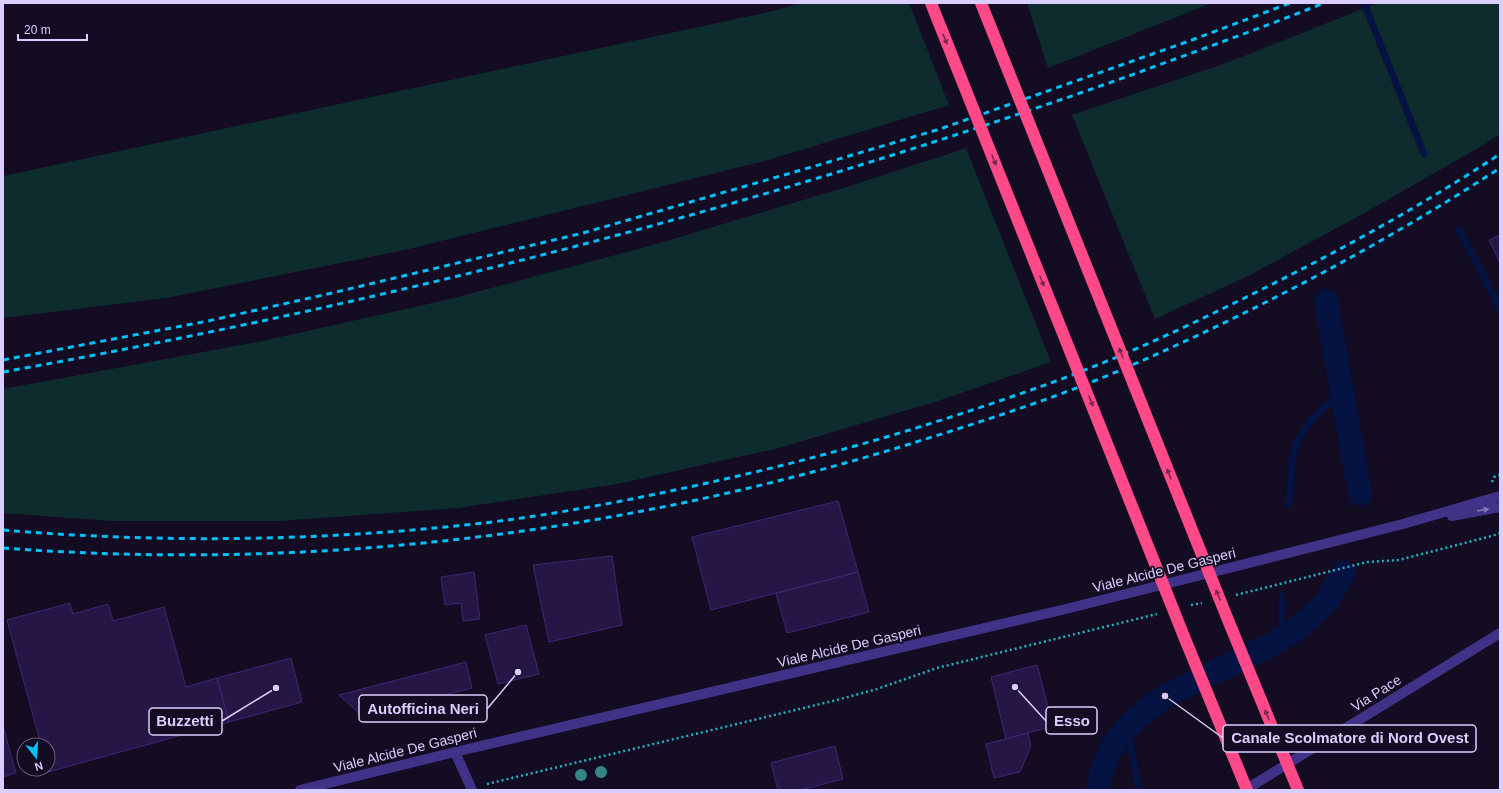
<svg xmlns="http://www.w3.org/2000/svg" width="1503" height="793" font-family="Helvetica,sans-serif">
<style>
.green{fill:#0e2b2e}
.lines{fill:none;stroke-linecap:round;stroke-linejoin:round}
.stream{stroke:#051343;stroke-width:7}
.canal{stroke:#051343;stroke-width:24}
.building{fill:#261646;stroke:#3f2674}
.path{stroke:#23b3be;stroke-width:2.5;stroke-dasharray:2 3;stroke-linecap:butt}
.minor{stroke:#403286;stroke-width:10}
.tertiary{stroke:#403286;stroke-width:10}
.rail{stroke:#00c0f9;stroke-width:3;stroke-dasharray:6 5;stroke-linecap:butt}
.motorway-bridge{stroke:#ff4989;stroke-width:12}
.tree{fill:#348686}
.oneway{fill:#7d2751}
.oneway2{fill:#8578bc}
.labels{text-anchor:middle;stroke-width:3.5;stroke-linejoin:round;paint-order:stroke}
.street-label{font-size:14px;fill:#daceff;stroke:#130c23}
.leader{fill:none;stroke:#daceff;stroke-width:1.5}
.callout-dot{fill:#daceff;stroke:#130c23;stroke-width:1.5}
.callout{fill:#130c23;stroke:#daceff;stroke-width:1.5}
.callout-label{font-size:15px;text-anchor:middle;font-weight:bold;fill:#daceff}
</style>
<rect width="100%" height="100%" fill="#130c23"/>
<!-- green -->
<path class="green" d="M800,3h109l40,102 -181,55 -363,90 -239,48 -163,20v-142l770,-165z
M1027,3h185l-164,65z
M1377,3h123v131l-15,10 -117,67 -118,64 -95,44 -83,-204 157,-53z
M966,148l85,214 -113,39 -159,47 -162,36 -159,24 -178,13h-169l-108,-8v-124l260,-48 187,-42 203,-54 197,-59z"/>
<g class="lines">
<!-- stream -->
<path class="stream" d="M1364,3l60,151
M1459,230l41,78
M1289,505l3,-45 4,-18 17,-24 29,-28
M1282,638v-43
M1127,727l12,63"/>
<!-- canal -->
<path class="canal" d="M1326,301l34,193
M1098,790l4,-21 11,-24 21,-25 31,-24 110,-53 24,-16 27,-24 18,-30"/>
</g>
<!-- building -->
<path class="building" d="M1500,235v28l-11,-23z
M838,501l20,71 -147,38 -19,-73z
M612,556l10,69 -73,17 -16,-77z
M474,572l6,47 -17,2 -2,-18 -16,2 -4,-28z
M858,572l11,40 -82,21 -11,-40z
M70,603l3,11 35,-10 5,17 51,-14 22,80 31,-9 12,44 -181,50v-27h-7l-34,-125z
M526,625l13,49 -41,10 -13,-49z
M291,658l11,44 -73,20 -12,-44z
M466,662l6,26 -110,28 -23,-21z
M1037,665l16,61 -47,13 -15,-62z
M3,726l13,47 -13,4z
M1028,733l3,13 -11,26 -26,6 -8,-34z
M835,746l8,33 -42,11h-23l-7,-27z"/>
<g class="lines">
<!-- path -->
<path class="path" d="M1492,482l2,-5 6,-2
M1236,595l131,-33 32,-2 93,-24 8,-3
M1191,605l11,-2
M487,784l350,-84 40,-11 60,-21 220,-54"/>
<!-- minor -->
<path class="minor" d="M455,752l17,38
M1245,790l255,-157"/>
<!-- tertiary -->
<path class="tertiary" d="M1452,516l48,-9
M300,790l155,-38 611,-143 337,-85 97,-28"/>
<!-- rail -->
<path class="rail" d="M3,360l205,-39 124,-28 251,-60 239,-69 118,-35 252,-89 98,-37
M3,372c385,-69 765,-167 1134,-299 62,-23 125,-45 187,-70
M3,530c165,14 332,11 497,-9 75,-10 151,-25 225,-42 102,-23 204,-53 303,-88 67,-23 133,-52 196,-83 95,-46 188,-96 276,-154
M3,548c305,23 605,-12 897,-101 71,-22 141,-44 209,-72 136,-58 268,-127 391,-207"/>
<!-- motorway-bridge -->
<path class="motorway-bridge" d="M931,3l254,636 62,151
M981,3l247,617 70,170"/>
</g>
<!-- trees -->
<g class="tree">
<circle cx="601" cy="772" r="6"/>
<circle cx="581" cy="775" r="6"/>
</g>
<!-- one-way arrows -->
<defs><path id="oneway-solid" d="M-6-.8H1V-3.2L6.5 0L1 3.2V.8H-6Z"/></defs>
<g class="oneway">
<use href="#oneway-solid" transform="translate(945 39) rotate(68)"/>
<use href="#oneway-solid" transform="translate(994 160) rotate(68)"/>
<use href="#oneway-solid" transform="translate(1042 281) rotate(68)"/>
<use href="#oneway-solid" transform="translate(1121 353) rotate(-112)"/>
<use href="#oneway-solid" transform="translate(1091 401) rotate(68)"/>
<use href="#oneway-solid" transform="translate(1169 474) rotate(-112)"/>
<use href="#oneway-solid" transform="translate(1218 595) rotate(-112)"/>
<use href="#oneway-solid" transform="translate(1267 715) rotate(-112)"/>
</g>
<use class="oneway2" href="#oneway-solid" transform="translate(1483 510) rotate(-10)"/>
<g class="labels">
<!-- street labels -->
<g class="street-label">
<text transform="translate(1164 570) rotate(-14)" y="5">Viale Alcide De Gasperi</text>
<text transform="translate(849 646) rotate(-13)" y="5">Viale Alcide De Gasperi</text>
<text transform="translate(1376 693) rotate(-32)" y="5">Via Pace</text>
<text transform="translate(405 750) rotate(-14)" y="5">Viale Alcide De Gasperi</text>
</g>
</g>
<!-- callouts -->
<path class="leader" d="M518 672L487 709M1015 687L1046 721M276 688L222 721M1165 696L1223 738"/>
<g class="callout-dot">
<circle cx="518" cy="672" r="4"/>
<circle cx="1015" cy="687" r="4"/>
<circle cx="276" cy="688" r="4"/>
<circle cx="1165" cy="696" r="4"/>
</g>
<g class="callout">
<rect x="359" y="695" width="128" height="27" rx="4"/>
<rect x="1046" y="707" width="51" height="27" rx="4"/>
<rect x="149" y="708" width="73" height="27" rx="4"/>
<rect x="1223" y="725" width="253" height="27" rx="4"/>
</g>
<g class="callout-label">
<text x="423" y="714">Autofficina Neri</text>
<text x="1072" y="726">Esso</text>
<text x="185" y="726">Buzzetti</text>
<text x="1350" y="743">Canale Scolmatore di Nord Ovest</text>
</g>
<!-- border -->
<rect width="1503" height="793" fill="none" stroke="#daceff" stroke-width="8"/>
<!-- north arrow -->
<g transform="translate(36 757) rotate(163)"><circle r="19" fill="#130c23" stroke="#635a7b"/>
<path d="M0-3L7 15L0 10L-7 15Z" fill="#00c0f9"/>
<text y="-6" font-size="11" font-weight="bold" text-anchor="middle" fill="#daceff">N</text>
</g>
<!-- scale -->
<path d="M18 34v6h69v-6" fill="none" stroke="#daceff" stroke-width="2"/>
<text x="24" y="34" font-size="12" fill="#daceff" stroke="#130c23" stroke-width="3" paint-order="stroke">20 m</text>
</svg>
